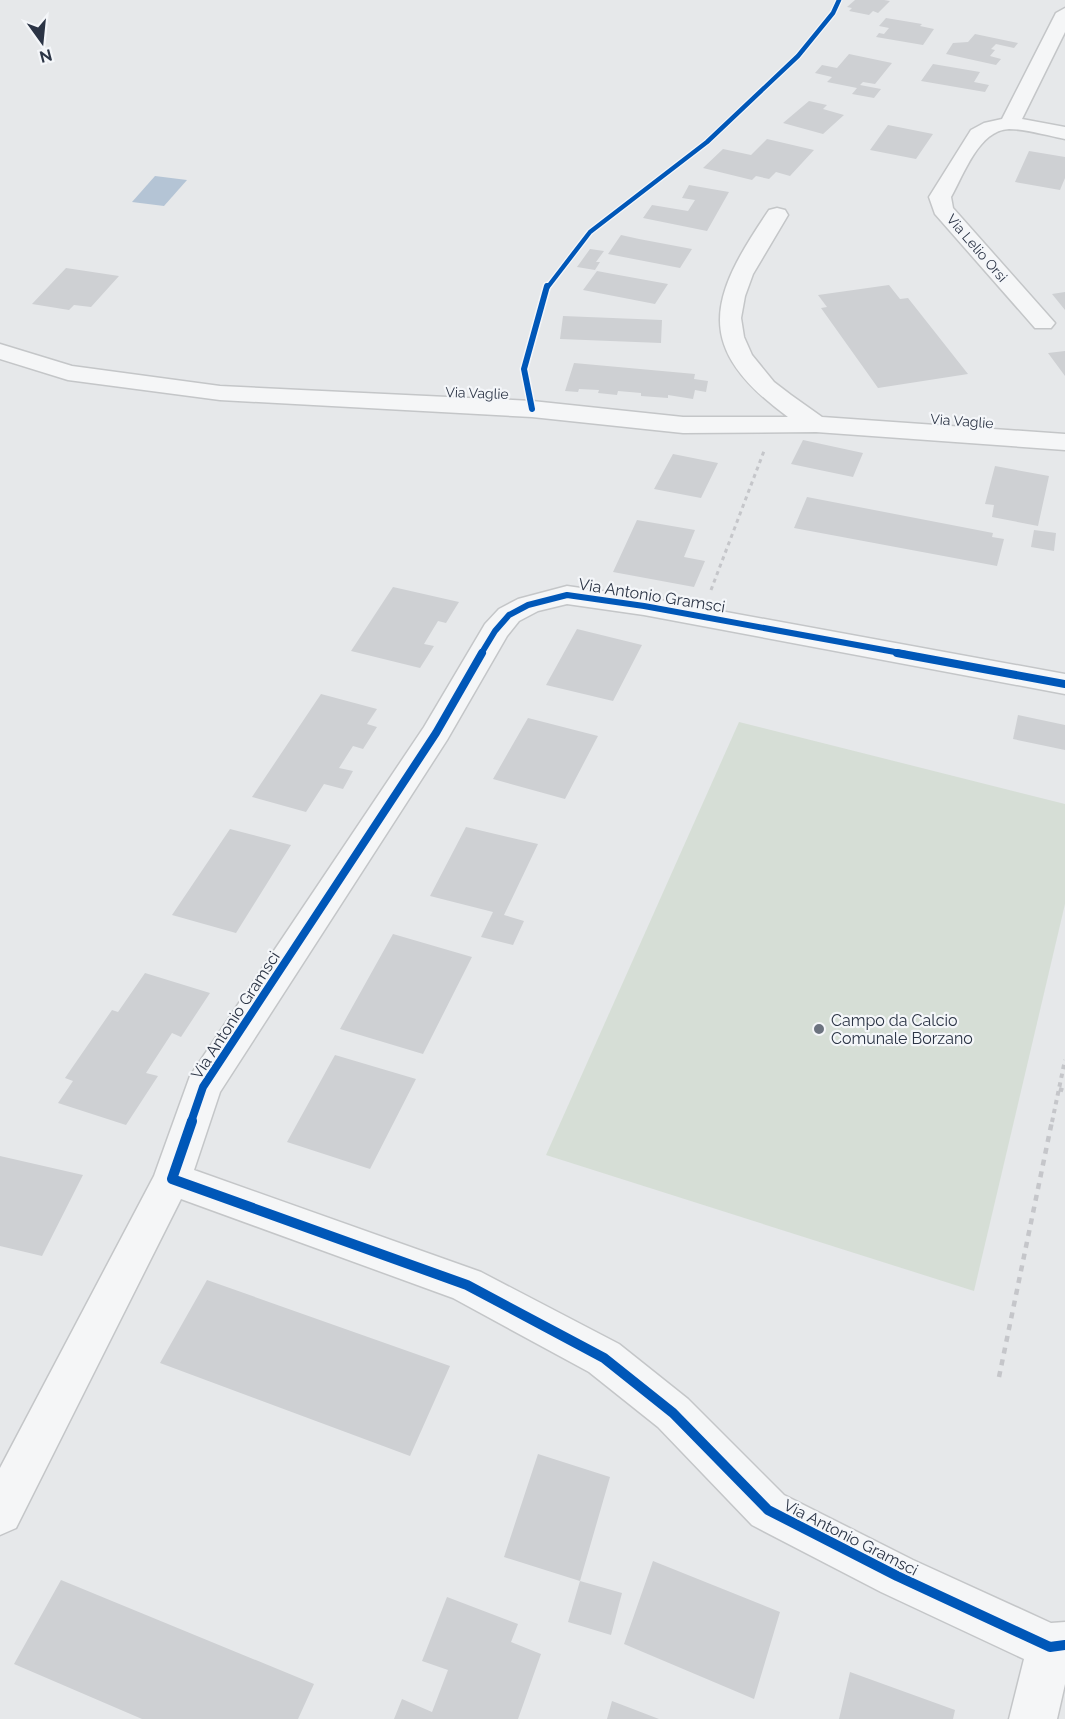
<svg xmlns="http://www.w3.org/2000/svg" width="1065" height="1719" font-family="Raleway,sans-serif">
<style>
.green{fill:#d6ded6}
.water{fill:#b4c4d5}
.building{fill:#ced0d3}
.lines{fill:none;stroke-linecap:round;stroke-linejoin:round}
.minor-casing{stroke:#c4c6c8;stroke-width:3}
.path-far2{stroke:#c5c6ca;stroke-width:3;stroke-dasharray:4 4;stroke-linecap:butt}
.path-far1{stroke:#c5c6ca;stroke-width:4;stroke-dasharray:4.5 4.5;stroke-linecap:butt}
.path{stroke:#c5c6ca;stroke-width:4.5;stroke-dasharray:6 6;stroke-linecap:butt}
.minor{fill:#f5f6f7;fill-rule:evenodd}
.cycleway-far3-casing{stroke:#f4f6f9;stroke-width:7}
.cycleway-far2-casing{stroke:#f4f6f9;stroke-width:9}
.cycleway-far1-casing{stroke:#f4f6f9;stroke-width:11}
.cycleway-casing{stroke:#f4f6f9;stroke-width:14}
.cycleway-far3{stroke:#0057b8;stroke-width:4.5}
.cycleway-far2{stroke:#0057b8;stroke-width:6}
.cycleway-far1{stroke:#0057b8;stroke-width:8}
.cycleway{stroke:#0057b8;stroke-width:10}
.poi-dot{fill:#6c737f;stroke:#f4f6f9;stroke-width:2}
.labels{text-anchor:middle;stroke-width:4.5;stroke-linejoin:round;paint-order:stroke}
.far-street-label{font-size:14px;fill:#2b3445;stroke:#f4f6f9}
.street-label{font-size:16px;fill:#2b3445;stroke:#f4f6f9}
.poi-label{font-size:16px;fill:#2b3445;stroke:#f4f6f9;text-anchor:start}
</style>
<rect width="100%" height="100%" fill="#e6e8ea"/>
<!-- green -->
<path class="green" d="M739,722l326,82v100l-91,387 -428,-136z"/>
<!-- water -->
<path class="water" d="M155,176l32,4 -23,26 -32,-4z"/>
<!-- building -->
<path class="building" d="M855,0h29l6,1 -12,12 -5,-2 -4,4 -20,-4 3,-3 -5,-1z
M886,18l36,6 -2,2 14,3 -11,16 -47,-8 3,-4 5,1 5,-6 -10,-2z
M975,34l43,9 -4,5 -18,-4 -5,5 4,1 -5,6 11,3 -5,6 -50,-11 7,-11 15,-1z
M849,54l43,9 -17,21 -12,-2 -3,3 21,4 -7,9 -22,-4 5,-6 -30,-6 5,-5 -17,-4 7,-8 15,3z
M933,64l47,8 -6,10 15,3 -4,7 -64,-11z
M809,101l18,4 -4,4 21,6 -21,19 -40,-11z
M888,125l45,9 -17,25 -46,-9z
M767,139l47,11 -24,26 -14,-4 -7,7 -13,-3 -4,4 -49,-12 20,-19 28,6z
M1029,151l36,6v21l-5,12 -45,-8z
M689,185l40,7 -22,39 -64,-13 9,-13 36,6 7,-11 -13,-2z
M621,235l18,4 53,10 -12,19 -72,-14z
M590,249l14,2 -8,11h4l-5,8 -18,-3z
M66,268l53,8 -28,31 -17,-2 -5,5 -37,-6z
M597,271l16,3 55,10 -13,20 -72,-14z
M889,285l11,14 8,-1 60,76 -90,14 -57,-80 6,-1 -9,-12z
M1065,292v18l-13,-16z
M563,316l99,4 -1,23 -101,-4z
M1065,351v25l-17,-23z
M574,363l121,11 -1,5 14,2 -2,11 -11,-2 -2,9 -25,-4v3l-27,-2v-3l-23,-2 -1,4 -19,-2 1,-3 -20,-1 -1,3 -13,-1z
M803,440l60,13 -10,24 -62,-13z
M673,454l45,9 -17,35 -47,-9z
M995,466l54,10 -11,50 -46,-9 2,-12 -9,-1z
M807,497l186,36 -1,4 12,2 -7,27 -203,-38z
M637,520l58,10 -11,27 21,4 -11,26 -81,-15z
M1034,530l22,3 -2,18 -23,-4z
M393,587l66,15 -13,21 -8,-2 -14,23 10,2 -14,22 -69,-17z
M577,629l65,16 -29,56 -67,-16z
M321,694l56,15 -10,15 10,3 -14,22 -10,-3 -14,22 14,3 -10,18 -19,-5 -18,28 -54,-15z
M1018,715l47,10v25l-52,-11z
M528,718l70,18 -33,63 -72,-20z
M466,827l72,17 -34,71 20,6 -11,24 -32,-8 12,-25 -63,-16z
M230,829l61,16 -55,88 -64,-18z
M393,934l79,23 -49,97 -83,-25z
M145,973l65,20 -29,44 -9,-4 -26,40 12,3 -32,49 -68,-22 15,-22 -8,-3 47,-68 6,2z
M335,1055l81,24 -46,90 -83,-27z
M0,1156l83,19 -41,81 -42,-10z
M207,1280l243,86 -40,90 -250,-93z
M538,1454l72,23 -30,104 -76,-24z
M653,1561l127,51 -26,87 -130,-55z
M61,1580l253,104 -16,35h-156l-128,-55z
M580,1581l42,12 -11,42 -43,-13z
M447,1597l71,27 -7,18 30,12 -23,65h-124l8,-20 30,13 16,-42 -26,-9z
M850,1672l105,38 -2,9h-114z
M612,1701l47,18h-52z"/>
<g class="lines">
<defs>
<path id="minor" d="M1065,8v24l-43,87 43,8v12c-17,-3 -38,-10 -56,-10 -30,1 -45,45 -58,68l2,11 102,115 -4,5h-16l-100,-114 -6,-17 42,-67 13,-7 18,-4 54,-106z
M777,208l8,2 3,5 -35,59 -8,22 -4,22 3,19 8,18 22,27 17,13 31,22 243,17v16l-249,-18 -133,1 -151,-16 -312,-17 -152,-20 -68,-21v-15l72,22 148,20 312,15 151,16h105c-96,-70 -79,-119 -19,-207z
M567,586l77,11 421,77v20l-421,-79 -77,-11 -29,7 -19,10 -12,15 -60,104 -227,352 -26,78 287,102 138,72 69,55 96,96 129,65 138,63 14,-1v62l-8,35h-48l15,-60 -143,-67 -129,-67 -94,-98 -69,-55 -136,-74 -272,-99 -165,329 -16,7v-67l154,-292 36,-100 234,-349 61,-103 14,-15 19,-10z"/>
</defs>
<!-- minor casing -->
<use href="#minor" class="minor-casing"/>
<!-- path-far2 -->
<path class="path-far2" d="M711,590l53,-139"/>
<!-- path-far1 -->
<path class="path-far1" d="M1059,1089l6,2
M1052,1122l13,-62"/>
<!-- path -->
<path class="path" d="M999,1377l53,-256"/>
<!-- minor -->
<use href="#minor" class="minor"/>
<defs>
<path id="cycleway-far3" d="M547,288l43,-56 117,-90 91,-86 35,-43 6,-13"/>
<path id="cycleway-far2" d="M532,409l-8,-40 23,-83
M481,654l14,-23 14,-16 19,-10 39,-10 77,11 262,48"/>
<path id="cycleway-far1" d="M897,653l168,31
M191,1122l12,-35 233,-354 46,-80"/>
<path id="cycleway" d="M192,1121l-20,58 295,106 137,73 69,55 95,97 129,66 153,71 15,-2"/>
</defs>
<!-- cycleway-far3 casing -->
<use href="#cycleway-far3" class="cycleway-far3-casing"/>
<!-- cycleway-far2 casing -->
<use href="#cycleway-far2" class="cycleway-far2-casing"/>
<!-- cycleway-far1 casing -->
<use href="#cycleway-far1" class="cycleway-far1-casing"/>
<!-- cycleway casing -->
<use href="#cycleway" class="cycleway-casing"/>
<!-- cycleway-far3 -->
<use href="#cycleway-far3" class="cycleway-far3"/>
<!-- cycleway-far2 -->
<use href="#cycleway-far2" class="cycleway-far2"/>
<!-- cycleway-far1 -->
<use href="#cycleway-far1" class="cycleway-far1"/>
<!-- cycleway -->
<use href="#cycleway" class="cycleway"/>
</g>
<!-- markers -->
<circle class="poi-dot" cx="819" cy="1029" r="6"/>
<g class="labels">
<!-- far-street labels -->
<g class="far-street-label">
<text transform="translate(977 248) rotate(49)" y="5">Via Lelio Orsi</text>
<text transform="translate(477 393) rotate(2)" y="5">Via Vaglie</text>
<text transform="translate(962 421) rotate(4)" y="5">Via Vaglie</text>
</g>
<!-- street labels -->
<g class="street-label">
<text transform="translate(652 595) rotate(9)" y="6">Via Antonio Gramsci</text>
<text transform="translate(235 1015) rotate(-57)" y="6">Via Antonio Gramsci</text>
<text transform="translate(851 1537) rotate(27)" y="6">Via Antonio Gramsci</text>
</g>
<!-- poi labels -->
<g class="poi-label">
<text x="831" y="1026">Campo da Calcio<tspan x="831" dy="18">Comunale Borzano</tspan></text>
</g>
</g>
<!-- north arrow -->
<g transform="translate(42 42) rotate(165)" stroke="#f4f6f9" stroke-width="4.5" paint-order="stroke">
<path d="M0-4.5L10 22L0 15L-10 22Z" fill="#2b3445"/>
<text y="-9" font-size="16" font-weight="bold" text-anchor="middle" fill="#2b3445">N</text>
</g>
</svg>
